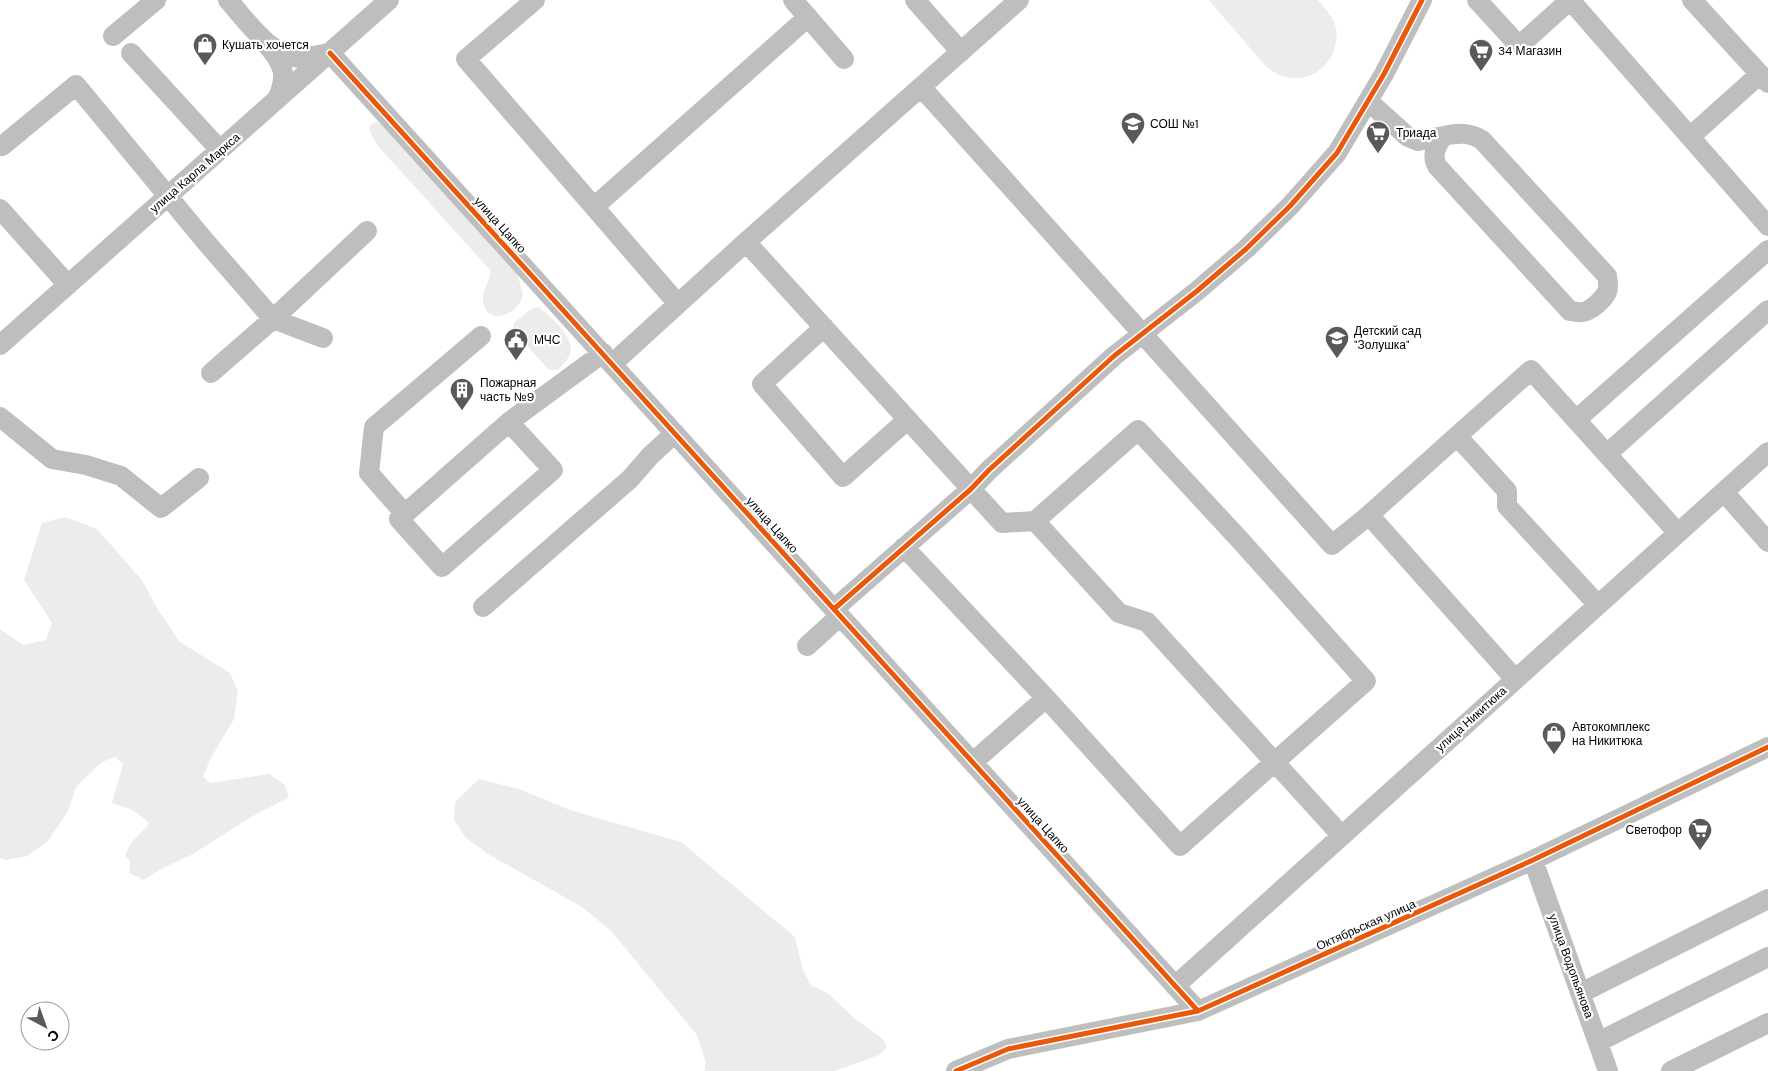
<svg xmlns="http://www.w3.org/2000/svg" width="1768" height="1071" font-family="'DM Sans',sans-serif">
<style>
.green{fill:#ececec}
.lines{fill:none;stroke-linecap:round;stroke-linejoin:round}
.minor{stroke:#bebebe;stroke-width:20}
.cycleway-casing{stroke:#fff;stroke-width:8}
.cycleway{stroke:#e8590c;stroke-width:5}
.labels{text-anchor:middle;stroke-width:4.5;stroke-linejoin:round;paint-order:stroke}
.poi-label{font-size:12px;fill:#000;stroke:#fff;text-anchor:start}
.street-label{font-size:12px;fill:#000;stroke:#fff}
</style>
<rect width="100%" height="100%" fill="#fff"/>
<!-- green -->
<path class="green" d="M1209,0h109c8,9 16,18 18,29 5,34 -29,60 -59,45 -11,-6 -20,-18 -28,-27 -13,-16 -27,-31 -40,-47z
M377,122l11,8 129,143 6,21c-1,4 -2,8 -5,11 -11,14 -33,17 -35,-5 -1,-10 8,-20 7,-30l-111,-123 -7,-11 -3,-7 2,-5z
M538,307c11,7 34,29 33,43 -1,8 -8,14 -13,20h-9l-33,-36 -3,-6 1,-5 17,-14z
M65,517l32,12 45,51 16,30 22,32 50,31 8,18 -4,28 -22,37 -9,20 7,7 59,-9 16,11 4,12 -38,20 -58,37 -32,15 -17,11 -15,-7 1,-12 -5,-5c6,-17 15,-20 24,-33l-16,-13 -21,-7 11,-39 -8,-7 -13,5 -26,25 -8,24 -20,30 -21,15 -21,4 -6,-2v-229l23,16 23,-5 6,-17 -28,-43 18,-57z
M479,779l40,10 51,21 111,32 114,95 8,33 8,15 18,9 26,25 28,20 4,8 -8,8 -44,16h-130v-11l-8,-25 -86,-104 -29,-24 -94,-53 -22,-16 -12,-18 1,-18z"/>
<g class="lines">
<!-- minor -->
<path class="minor" d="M228,0c19,21 43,58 75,58 9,-1 18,-4 27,-5
M535,0l-69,59 212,245
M793,0l51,59
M915,0l46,52
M1477,0l42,46 51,-46 198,226
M1692,0l76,83
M113,36l43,-36
M267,45c17,19 21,31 10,54
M131,53l89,97
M330,53l868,958
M921,87l411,458 37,-30
M1368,101l40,36 10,4 26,-5c-7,8 -13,19 -7,30l133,145c4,0 8,2 12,1 9,-1 21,-12 25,-20 2,-5 1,-10 0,-16l-125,-136c-13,-8 -23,-7 -38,-4
M1691,136l69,-62
M2,146l74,-61 129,156 68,78 50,19
M594,207l214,-190
M0,209l68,76
M746,242l273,-242
M824,327l-62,57 81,93 64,-57
M0,345l389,-345
M612,364l134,-122 256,281 33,-2 84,92 28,9 195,214
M211,373l62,-54 94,-88
M0,417l52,42 34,6 35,11 40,32 38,-30
M1576,420l192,-170
M509,422l44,48 -111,97 -43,-48 110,-97 94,-69
M1457,436l74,-66 147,163
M1608,453l160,-143
M1724,492l44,50
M405,514l-36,-41 5,-46 107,-91
M904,547l142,151 134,148 186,-165 -126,-141 -102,-110 -103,91
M483,607l147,-128 20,-23 25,-23
M834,609l137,-120 18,-19 125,-114 83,-65 49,-42 44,-43 47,-53 47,-79 38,-74
M807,646l33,-30
M1515,679l-146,-164 88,-79 50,55v15l91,99
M973,762l73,-64
M1533,860l75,211
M1175,986l593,-534
M1581,993l187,-94
M1598,1042l170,-85
M956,1071l52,-22 190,-38 335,-151 235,-113
M1671,1071l97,-48"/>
<defs>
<path id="cycleway" d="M330,53l868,958
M834,609l137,-120 18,-19 125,-114 83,-65 49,-42 44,-43 47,-53 47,-79 38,-74
M956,1071l52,-22 190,-38 335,-151 235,-113"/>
</defs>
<!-- cycleway casing -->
<use href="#cycleway" class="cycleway-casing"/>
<!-- cycleway -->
<use href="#cycleway" class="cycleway"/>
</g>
<!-- icons -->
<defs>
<symbol id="shop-pin" viewBox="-11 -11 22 30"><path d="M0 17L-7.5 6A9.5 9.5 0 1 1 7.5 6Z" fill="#595959" stroke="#fff"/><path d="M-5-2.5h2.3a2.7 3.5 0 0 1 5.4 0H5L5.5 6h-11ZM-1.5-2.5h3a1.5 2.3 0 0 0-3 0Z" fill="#fff"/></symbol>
<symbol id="supermarket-pin" viewBox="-11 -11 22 30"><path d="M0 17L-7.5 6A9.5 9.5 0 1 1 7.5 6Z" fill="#595959" stroke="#fff"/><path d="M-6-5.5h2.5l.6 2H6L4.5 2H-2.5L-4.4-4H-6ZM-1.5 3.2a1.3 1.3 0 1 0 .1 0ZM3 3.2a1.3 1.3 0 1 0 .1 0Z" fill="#fff"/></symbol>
<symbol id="school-pin" viewBox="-11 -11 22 30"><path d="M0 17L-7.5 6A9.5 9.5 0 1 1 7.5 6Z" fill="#595959" stroke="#fff"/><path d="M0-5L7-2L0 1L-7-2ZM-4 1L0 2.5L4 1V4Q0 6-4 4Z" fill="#fff"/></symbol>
<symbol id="civic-pin" viewBox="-11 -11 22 30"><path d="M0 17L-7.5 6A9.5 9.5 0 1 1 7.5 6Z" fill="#595959" stroke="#fff"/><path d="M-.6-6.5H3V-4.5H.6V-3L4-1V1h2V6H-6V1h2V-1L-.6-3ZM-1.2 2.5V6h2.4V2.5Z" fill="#fff"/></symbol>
<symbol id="building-pin" viewBox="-11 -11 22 30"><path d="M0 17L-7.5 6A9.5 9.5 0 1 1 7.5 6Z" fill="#595959" stroke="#fff"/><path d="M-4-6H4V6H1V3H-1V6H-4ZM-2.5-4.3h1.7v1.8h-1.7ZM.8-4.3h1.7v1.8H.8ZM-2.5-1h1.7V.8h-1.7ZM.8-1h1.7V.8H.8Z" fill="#fff"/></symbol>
</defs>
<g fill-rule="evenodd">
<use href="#shop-pin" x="191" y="31" width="28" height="38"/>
<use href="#supermarket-pin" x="1467" y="37" width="28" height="38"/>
<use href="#school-pin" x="1119" y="110" width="28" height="38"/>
<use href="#supermarket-pin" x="1364" y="119" width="28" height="38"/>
<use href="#school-pin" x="1323" y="324" width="28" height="38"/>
<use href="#civic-pin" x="502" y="326" width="28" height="38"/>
<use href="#building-pin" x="448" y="376" width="28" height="38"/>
<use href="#shop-pin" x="1540" y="720" width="28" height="38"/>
<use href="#supermarket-pin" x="1686" y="816" width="28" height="38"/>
</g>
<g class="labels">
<!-- poi labels -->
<g class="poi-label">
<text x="222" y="49">Кушать хочется</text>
<text x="1498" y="55">34 Магазин</text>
<text x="1150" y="128">СОШ №1</text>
<text x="1396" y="137">Триада</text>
<text x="1354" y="335">Детский сад<tspan x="1354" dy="14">"Золушка"</tspan></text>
<text x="534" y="344">МЧС</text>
<text x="480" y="387">Пожарная<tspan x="480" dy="14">часть №9</tspan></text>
<text x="1572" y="731">Автокомплекс<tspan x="1572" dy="14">на Никитюка</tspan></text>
<text x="1682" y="834" text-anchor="end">Светофор</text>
</g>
<!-- street labels -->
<g class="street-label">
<text transform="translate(195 173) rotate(-41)" y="4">улица Карла Маркса</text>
<text transform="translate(500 225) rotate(48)" y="4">улица Цапко</text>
<text transform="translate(772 525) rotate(48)" y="4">улица Цапко</text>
<text transform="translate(1471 719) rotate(-42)" y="4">улица Никитюка</text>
<text transform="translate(1043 825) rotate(48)" y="4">улица Цапко</text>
<text transform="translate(1366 925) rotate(-24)" y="4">Октябрьская улица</text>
<text transform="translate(1571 966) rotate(70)" y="4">улица Водопьянова</text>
</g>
</g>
<!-- north arrow -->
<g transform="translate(45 1026) rotate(139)"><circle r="24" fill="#ffffff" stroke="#999999"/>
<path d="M0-4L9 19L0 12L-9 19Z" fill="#595959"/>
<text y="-8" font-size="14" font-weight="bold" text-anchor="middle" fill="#000000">С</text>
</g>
</svg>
